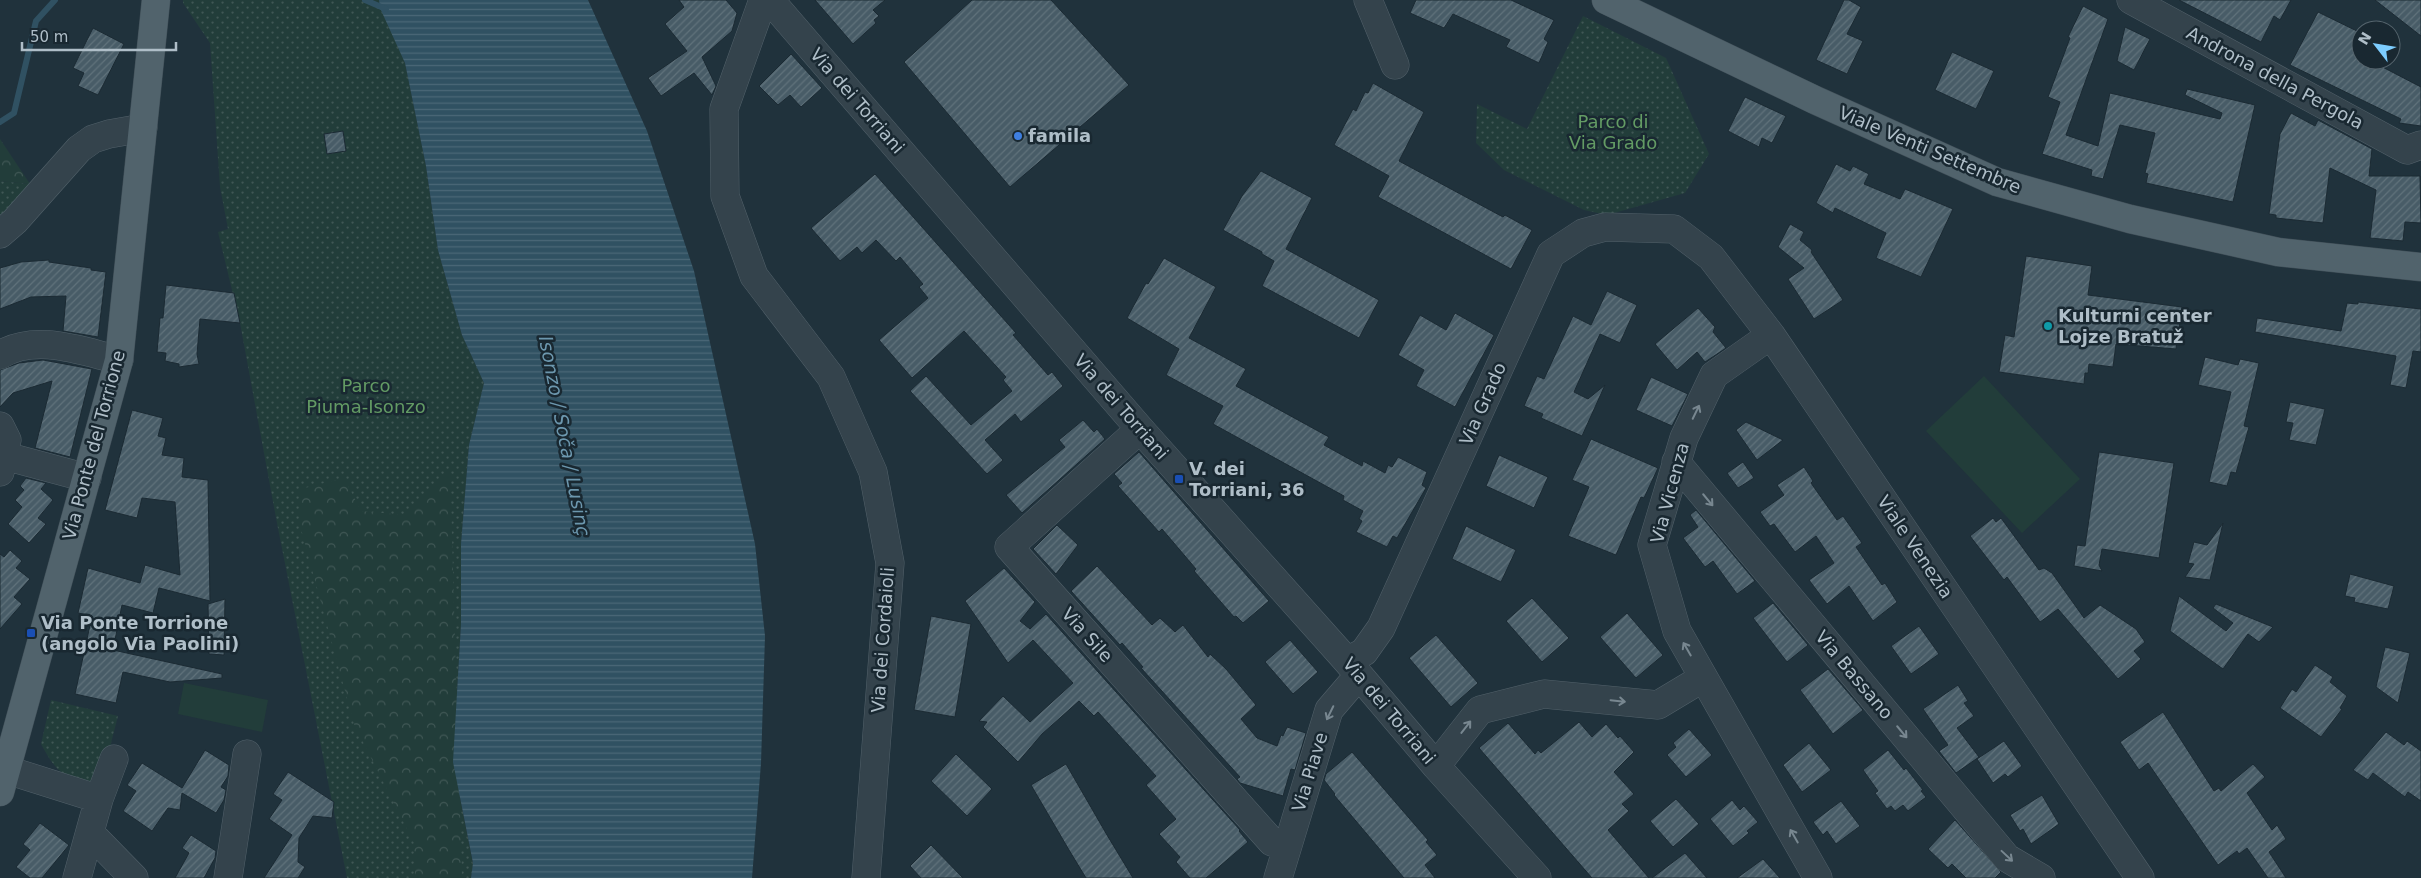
<svg xmlns="http://www.w3.org/2000/svg" width="2421" height="878" font-family="'DejaVu Sans',sans-serif">
<style>
.green{fill:url(#green-dots)}
.forest{fill:url(#forest-crowns)}
.pitch{fill:#223d3a}
.water{fill:url(#water-rules)}
.lines{fill:none;stroke-linecap:round;stroke-linejoin:round}
.stream{stroke:#305162;stroke-width:6}
.building{fill:url(#building-hatch);stroke:#1b2a33}
.minor-casing{stroke:#52616a;stroke-width:29}
.major-casing{stroke:#404f58;stroke-width:29}
.minor{stroke:#34434c;stroke-width:28}
.major{stroke:#51636c;stroke-width:28}
.oneway{stroke:#788790}
.shop-dot{fill:#3f7fe0;stroke:#192831;stroke-width:2}
.culture-dot{fill:#0f9aa8;stroke:#192831;stroke-width:2}
.transit-dot{fill:#1a4fb4;stroke:#192831;stroke-width:2}
.labels{text-anchor:middle;stroke-width:5;stroke-linejoin:round;paint-order:stroke}
.street-label{font-size:18px;fill:#afbec8;stroke:#192831}
.park-label{font-size:18px;fill:#639b64;stroke:#192831}
.poi-label{font-size:18px;font-weight:bold;fill:#afbec8;stroke:#192831;text-anchor:start}
.water-label{font-size:19px;font-style:italic;fill:#6c97ae;stroke:#192831}
</style>
<defs>
<pattern id="green-dots" width="8" height="8" patternUnits="userSpaceOnUse" patternTransform="scale(1.25)"><rect width="8" height="8" fill="#223d3a"/><path d="M2 2h.1M6 6h.1" fill="none" stroke="#405755" stroke-width="1.8" stroke-linecap="round"/></pattern>
<pattern id="forest-crowns" width="20" height="18" patternUnits="userSpaceOnUse" patternTransform="scale(1.25)"><rect width="20" height="18" fill="#223d3a"/><path d="M2 6a3 3 0 1 1 6 0M12 15a3 3 0 1 1 6 0" fill="none" stroke="#405755"/></pattern>
<pattern id="water-rules" width="6" height="5" patternUnits="userSpaceOnUse" patternTransform="scale(1.25)"><rect width="6" height="5" fill="#305162"/><path d="M0 2.5h6" fill="none" stroke="#4b6877"/></pattern>
<pattern id="building-hatch" width="6" height="6" patternUnits="userSpaceOnUse" patternTransform="scale(1.25)"><rect width="6" height="6" fill="#485c67"/><path d="M-1 1l2-2M0 6l6-6M5 7l2-2" fill="none" stroke="#60727b"/></pattern>
</defs>
<rect width="100%" height="100%" fill="#20323c"/>
<!-- green -->
<path class="green" d="M183,0h202l6,30 14,33 21,103 12,84 24,85 22,48 -15,62 -8,99v80l-8,138 20,102 -2,14h-124l-71,-360 -36,-195 -22,-91 10,-3 -8,-42 -10,-144 -27,-40z
M1583,16l83,42 43,96 -24,39 -78,22 -23,-5 -80,-40 -28,-27 1,-39 50,25z
M0,181l30,3 -30,42z
M51,700l67,16 -16,62 -17,6c-25,-9 -31,-16 -44,-40z"/>
<!-- forest -->
<path class="forest" d="M0,139l30,45 -30,-3z
M450,470l12,408h-47l-1,-35 -60,-119 -53,-195v-40l43,-11 17,33 43,4z"/>
<!-- pitch -->
<path class="pitch" d="M1984,376l96,103 -58,54 -96,-102z
M184,683l84,17 -6,32 -84,-18z"/>
<!-- water -->
<path class="water" d="M379,0h209l59,131 47,140 61,273 10,92 -4,127 -9,115h-281l2,-15 -20,-101 8,-138v-80l8,-99 15,-62 -22,-48 -24,-85 -12,-84 -21,-103 -25,-55z"/>
<g class="lines">
<!-- stream -->
<path class="stream" d="M365,0l21,9
M0,122l14,-9 22,-92 19,-21"/>
</g>
<!-- building -->
<path class="building" d="M679,0h47l11,13 -5,18 -30,26 14,29 -4,9 -18,-22 -33,23 -13,-18 39,-27 -22,-27 19,-17z
M815,0h70l-12,10 6,6 -5,4 2,3 -23,21z
M972,0h79l78,85 -119,102 -106,-125z
M1416,0h95l43,20 -10,19 4,3 -9,21 -33,-16 4,-7 -57,-26 -9,14 -34,-15z
M1844,0h5l12,7 -14,27 16,7 -16,33 -31,-14z
M2179,0h112l-11,20 -6,-4 -13,26z
M2375,0h46v36z
M2083,6l25,13 -42,116 32,11 12,-53 110,26 2,-6 -37,-18 2,-6 68,16 -22,97 -87,-19 2,-9 -3,-1 10,-40 -35,-8 -17,54 -12,-3 1,-6 -50,-16 18,-52 -12,-5 22,-59 -2,-1z
M2318,12l43,21v27h8l52,27v39l-22,-3 2,-4 -111,-54z
M2125,27l25,12 -16,31 -17,-9z
M93,28l31,16 -26,51 -20,-9 6,-13 -11,-5z
M1952,52l42,19 -18,38 -41,-19z
M791,54l31,34 -21,19 -11,-12 -12,10 -19,-19z
M1373,83l51,29 -25,49 104,56 2,-2 27,15 -21,39 -133,-72 11,-21 -55,-31 19,-36 3,2 9,-19 3,1z
M1745,97l41,19 -14,27 -10,-5 -3,9 -31,-16z
M2291,113l24,13 3,-6 54,29 -3,27h51l1,47 -16,-1 -2,19 -33,-3 6,-48 -46,-22 -7,55 -47,-5v-3l-7,-1 11,-80z
M343,131l3,20 -19,3 -3,-20z
M1836,164l14,7 3,-5 16,8 -5,10 36,15 5,-10 48,20 -32,68 -45,-19 10,-25 -51,-25 -2,5 -17,-10z
M1261,171l51,27 -26,51 93,51 -20,38 -97,-52 12,-25 -12,-7v-2l-39,-22 19,-34z
M875,174l141,159 -3,2 35,40 4,-3 11,14 -42,36 -6,-8 -30,26 18,20 -16,14 -77,-83 16,-15 45,49 41,-34 -9,-11 3,-3 -42,-46 -52,47 -33,-38 49,-42 -9,-11 4,-3 -23,-27 -4,4 -20,-21 -14,13 -5,-6 -17,14 -29,-33z
M1790,224l14,8 -4,8 12,10 -1,2 32,48 -29,19 -26,-40 16,-11 -26,-21z
M2026,256l66,10 -4,29 94,12 -6,42 -60,-5 -3,23 -24,-3 -1,9h-3l-1,11 -85,-12 6,-37 9,2z
M1164,258l52,29 -27,51 57,31 -10,17 93,51 -5,8 38,21 1,-5 22,12 3,-8 4,2 6,-10 29,15 -5,13 4,3 -29,50 -4,-2 -6,11 -31,-15 6,-11 -3,-2 4,-8 -20,-11 1,-4 -131,-72 10,-18 -57,-31 13,-26 -52,-31 19,-35 2,1z
M49,260v2l42,6v2l15,2 -8,65 -35,-6 3,-35 -35,1 -31,12v-41l21,-6z
M166,285l68,8 6,30 -40,-4 -3,35 2,10 -20,3v-3l-14,-3 1,-8 -9,-1 3,-34h3z
M1607,291l30,14 -17,38 -20,-9 -26,58 14,7 17,-14 -23,51 -41,-18 2,-4 -19,-8 13,-30 7,3 29,-63 18,9z
M2358,302l63,7v43l-8,-1 -7,37 -16,-3 6,-29 -141,-24 2,-14 84,13 6,-28 11,1z
M1698,308l17,19 -2,5 13,16 -21,14 -8,-10 -20,18 -22,-26z
M1455,313l39,22 -39,72 -39,-21 8,-16 -26,-15 22,-40 26,15z
M2205,357l33,8 2,-6 19,4 -15,63 5,1 -13,46 -5,-1 -4,14 -18,-4 22,-90 -33,-7z
M43,360l49,9 -22,88 -35,-9 17,-67 -39,12 -13,14v-37l19,-7z
M1651,377l37,17 -16,32 -36,-16z
M2290,402l35,7 -9,36 -27,-5 4,-17 -7,-1z
M132,410l31,8 -5,18 8,2 -4,17 22,3 -2,19 26,3 2,121 -51,-13 -6,25 -31,-8 -9,45 109,24v4l-52,4 -47,-10 -7,31 -41,-9 17,-78 -14,-3 10,-45 52,15 5,-18 35,10 -5,-73 -33,-4 -5,20 -32,-8z
M1083,420l11,12 3,-3 8,10 -83,74 -16,-18 59,-48 -6,-7z
M1746,422l37,18 -26,20 -21,-30z
M1591,439l67,29 -14,30 -3,-1 -25,58 -48,-19 21,-49 -17,-7z
M1139,452l130,149 -26,22 -7,-7 -2,1 -40,-46 2,-2 -34,-40 -3,3 -41,-46 4,-3 -8,-9z
M2099,452l75,11 -15,95 -57,-9 -3,16 3,6 -28,-5 3,-21 8,1z
M1499,455l49,22 -14,31 -48,-22z
M1743,462l11,16 -16,10 -11,-15z
M1804,467l9,14 -2,2 26,37 6,-4 19,27 -6,4 26,38 3,-2 12,19 -24,19 -24,-35 -22,18 -18,-24 25,-17 -18,-27 -21,16 -21,-28 -4,2 -10,-14 24,-17 -7,-10z
M26,478l20,5 -5,6 12,11 -15,18 8,6 -17,19 -21,-19 14,-17 -7,-7 9,-10 -4,-4z
M1696,510l59,71 -18,13 -24,-33 -8,6 -22,-29 15,-11 -8,-12z
M1993,518l3,4 5,-4 38,52 5,-2 8,5 32,45 16,-13 36,24 9,13 -11,9 7,8 -23,20 -60,-70 -18,13 -33,-45 -3,3 -34,-44z
M2223,523l-13,57 -25,-3 9,-13 -6,-1 6,-21 13,3z
M1057,525l21,20 -22,29 -23,-25z
M1466,526l50,24 -15,32 -49,-23z
M10,550l12,11 -6,7 14,11 -16,18 8,7 -22,25v-75l4,3z
M1097,566l55,59 8,-7 15,14 8,-7 25,32 2,-3 16,15 30,36 -15,14 16,19 20,8 4,-11 2,1 4,-9 19,6 -11,37 -4,-1 -8,27 -43,-13 -3,-4 3,-2 -99,-109 2,-1 -21,-24 -2,2 -49,-54z
M1004,568l31,34 -15,19 10,8 16,-15 194,216 -1,1 9,11 -42,36h-16l-14,-16 4,-5 -21,-23 17,-15 -30,-34 10,-9 -58,-64 -4,4 -15,-15 -37,33 -24,28 -35,-35 4,-5 -8,-1 24,-25 27,26 43,-39 -40,-43 -25,23 -43,-62z
M2350,574l44,12 -6,23 -34,-7 1,-4 -10,-2z
M2179,596l47,35 7,-8 -20,-15 3,-4 57,23 -14,15 -11,-8 -25,35 -53,-38z
M1532,598l37,40 -27,24 -36,-41z
M225,599l-1,56 -15,-1 -1,-50z
M1773,603l35,42 -21,17 -34,-44z
M1627,613l36,42 -27,23 -36,-41z
M931,616l40,8 -16,93 -41,-7z
M1919,626l20,28 -28,20 -20,-28z
M1436,635l42,48 -27,24 -42,-49z
M1290,640l28,32 -25,22 -28,-32z
M2385,647l25,6 -12,50 -22,-16z
M2315,665l18,12 -3,5 17,14 -7,12 2,1 -21,28 -41,-29 12,-19 4,3z
M1828,669l35,41 -30,24 -33,-44z
M1958,685l10,16 -4,2 10,13 -17,12 22,29 -23,16 -17,-22 9,-6 -25,-36z
M2163,712l51,79 5,-3 2,3 32,-27 12,13 -18,16 25,37 5,-5 9,14 -17,13 17,26h-18l-21,-30 -8,6 -2,-3 -19,14 -70,-102 -9,7 -19,-28z
M1579,722l13,15 14,-13 12,14 2,-2 14,16 -20,20 20,22 -12,10 7,7 -21,19 41,48h-57l-113,-130 29,-25 27,31 3,-4 3,3z
M1689,729l23,26 -26,22 -19,-22 9,-8 -3,-4z
M2386,732l18,13 3,-4 14,10v50l-13,-9 -3,5 -32,-24 -5,7 -15,-10z
M2004,741l18,25 -14,11 -3,-3 -12,9 -16,-24z
M1809,743l22,27 -29,22 -19,-27z
M205,750l24,15 -1,11 -7,11 5,3 -2,10 -8,13 -34,-20 -2,17 -12,-2 -16,23 -29,-20 13,-20 -9,-6 15,-22 40,25z
M1888,750l16,20 2,-2 17,22 -2,1 5,6 -18,14 -5,-6 -8,6 -4,-5 -4,3 -12,-16 3,-2 -15,-21z
M1352,752l76,88 -2,2 11,13 -12,10 10,13h-31l-70,-83 1,-1 -11,-14 2,-6z
M956,754l36,35 -25,27 -36,-35z
M1066,764l41,71 26,43h-47l-17,-28 -38,-65z
M288,772l46,30 -2,16 -19,-2 -14,22 -1,24 7,5 -7,11h-34l28,-43 -23,-16 13,-19 -9,-6z
M2042,795l17,29 -28,20 -8,-15 -3,2 -10,-16z
M1676,799l23,25 -26,23 -23,-26z
M1732,800l8,10 4,-4 14,16 -11,9 2,2 -16,13 -23,-27z
M1841,801l19,25 -24,18 -9,-13 -4,4 -10,-13z
M1955,820l46,52 -6,6h-29l-14,-14 -4,4 -20,-19z
M40,823l29,22 -27,33h-12l-14,-11 14,-17 -7,-6z
M191,835l25,16 -1,7 -11,20h-29l14,-25 -7,-5z
M931,845l32,33h-42l-11,-12z
M1685,853l22,25h-55z
M1763,859l17,19h-43z"/>
<g class="lines">
<defs>
<path id="minor" d="M763,0l-39,109 1,87 29,80 77,101 42,95 17,91 -24,315
M770,0l370,429 207,232 89,105 101,112
M1368,0l27,65
M2131,0l276,150 14,-5
M0,234l15,-13 64,-72 14,-10 16,-5 34,-6
M1771,335l-57,40 -30,63 -32,107 25,86 141,247
M0,355c36,-22 81,-4 119,5
M0,426l7,14 -7,32
M1140,429l-131,118 263,295 15,5
M5,456l82,22
M1676,462l331,396 34,20
M1347,661l17,-9 17,-24 170,-374 32,-21 22,-6 69,2 37,28 60,78 369,543
M1436,766l44,-56 64,-16 114,11 45,-27
M7,770l92,29
M91,834l43,44
M77,878l22,-79 15,-40
M228,878l19,-124
M1278,878l51,-168 30,-35"/>
<path id="major" d="M1606,0l209,100 182,82 133,37 148,33 143,15
M0,792l119,-432 37,-360"/>
</defs>
<!-- minor casing -->
<use href="#minor" class="minor-casing"/>
<!-- major casing -->
<use href="#major" class="major-casing"/>
<!-- minor -->
<use href="#minor" class="minor"/>
<!-- major -->
<use href="#major" class="major"/>
</g>
<!-- one-way arrows -->
<defs><path id="oneway-shaft" d="M-6 0H5M1.5-3L5.5 0L1.5 3" fill="none" stroke-width="1.6" stroke-linecap="round" stroke-linejoin="round" transform="scale(1.25)"/></defs>
<g class="oneway">
<use href="#oneway-shaft" transform="translate(1696 412) rotate(-64)"/>
<use href="#oneway-shaft" transform="translate(1708 500) rotate(50)"/>
<use href="#oneway-shaft" transform="translate(1687 649) rotate(-120)"/>
<use href="#oneway-shaft" transform="translate(1618 701) rotate(6)"/>
<use href="#oneway-shaft" transform="translate(1330 713) rotate(116)"/>
<use href="#oneway-shaft" transform="translate(1466 727) rotate(-52)"/>
<use href="#oneway-shaft" transform="translate(1902 732) rotate(50)"/>
<use href="#oneway-shaft" transform="translate(1794 836) rotate(-120)"/>
<use href="#oneway-shaft" transform="translate(2007 856) rotate(43)"/>
</g>
<!-- markers -->
<circle class="shop-dot" cx="1018" cy="136" r="5"/>
<circle class="culture-dot" cx="2048" cy="326" r="5"/>
<g class="transit-dot">
<rect x="1174" y="474" width="10" height="10" rx="2.5"/>
<rect x="26" y="628" width="10" height="10" rx="2.5"/>
</g>
<g class="labels">
<!-- street labels -->
<g class="street-label">
<text transform="translate(2275 78) rotate(28)" y="6">Androna della Pergola</text>
<text transform="translate(857 101) rotate(49)" y="6">Via dei Torriani</text>
<text transform="translate(1930 150) rotate(23)" y="6">Viale Venti Settembre</text>
<text transform="translate(1483 404) rotate(-66)" y="6">Via Grado</text>
<text transform="translate(1121 407) rotate(49)" y="6">Via dei Torriani</text>
<text transform="translate(94 445) rotate(-75)" y="6">Via Ponte del Torrione</text>
<text transform="translate(1670 493) rotate(-75)" y="6">Via Vicenza</text>
<text transform="translate(1915 547) rotate(56)" y="6">Viale Venezia</text>
<text transform="translate(1087 635) rotate(48)" y="6">Via Sile</text>
<text transform="translate(883 640) rotate(-86)" y="6">Via dei Cordaioli</text>
<text transform="translate(1854 675) rotate(50)" y="6">Via Bassano</text>
<text transform="translate(1389 711) rotate(50)" y="6">Via dei Torriani</text>
<text transform="translate(1310 772) rotate(-73)" y="6">Via Piave</text>
</g>
<!-- park labels -->
<g class="park-label">
<text x="1613" y="128">Parco di<tspan x="1613" dy="21">Via Grado</tspan></text>
<text x="366" y="392">Parco<tspan x="366" dy="21">Piuma-Isonzo</tspan></text>
</g>
<!-- poi labels -->
<g class="poi-label">
<text x="1028" y="142">famila</text>
<text x="2058" y="322">Kulturni center<tspan x="2058" dy="21">Lojze Bratuž</tspan></text>
<text x="1189" y="475">V. dei<tspan x="1189" dy="21">Torriani, 36</tspan></text>
<text x="41" y="629">Via Ponte Torrione<tspan x="41" dy="21">(angolo Via Paolini)</tspan></text>
</g>
<!-- water labels -->
<g class="water-label">
<text transform="translate(565 436) rotate(79)" y="7">Isonzo / Soča / Lusinç</text>
</g>
</g>
<!-- north arrow -->
<g transform="translate(2376 45) rotate(301)"><circle r="24" fill="#192831" stroke="#55646d"/>
<path d="M0-4L9 19L0 12L-9 19Z" fill="#7dcdff"/>
<text y="-8" font-size="14" font-weight="bold" text-anchor="middle" fill="#afbec8">N</text>
</g>
<!-- scale -->
<path d="M22 42v8h154v-8" fill="none" stroke="#afbec8" stroke-width="2.5"/>
<text x="30" y="42" font-size="15" fill="#afbec8" stroke="#192831" stroke-width="4" paint-order="stroke">50 m</text>
</svg>
